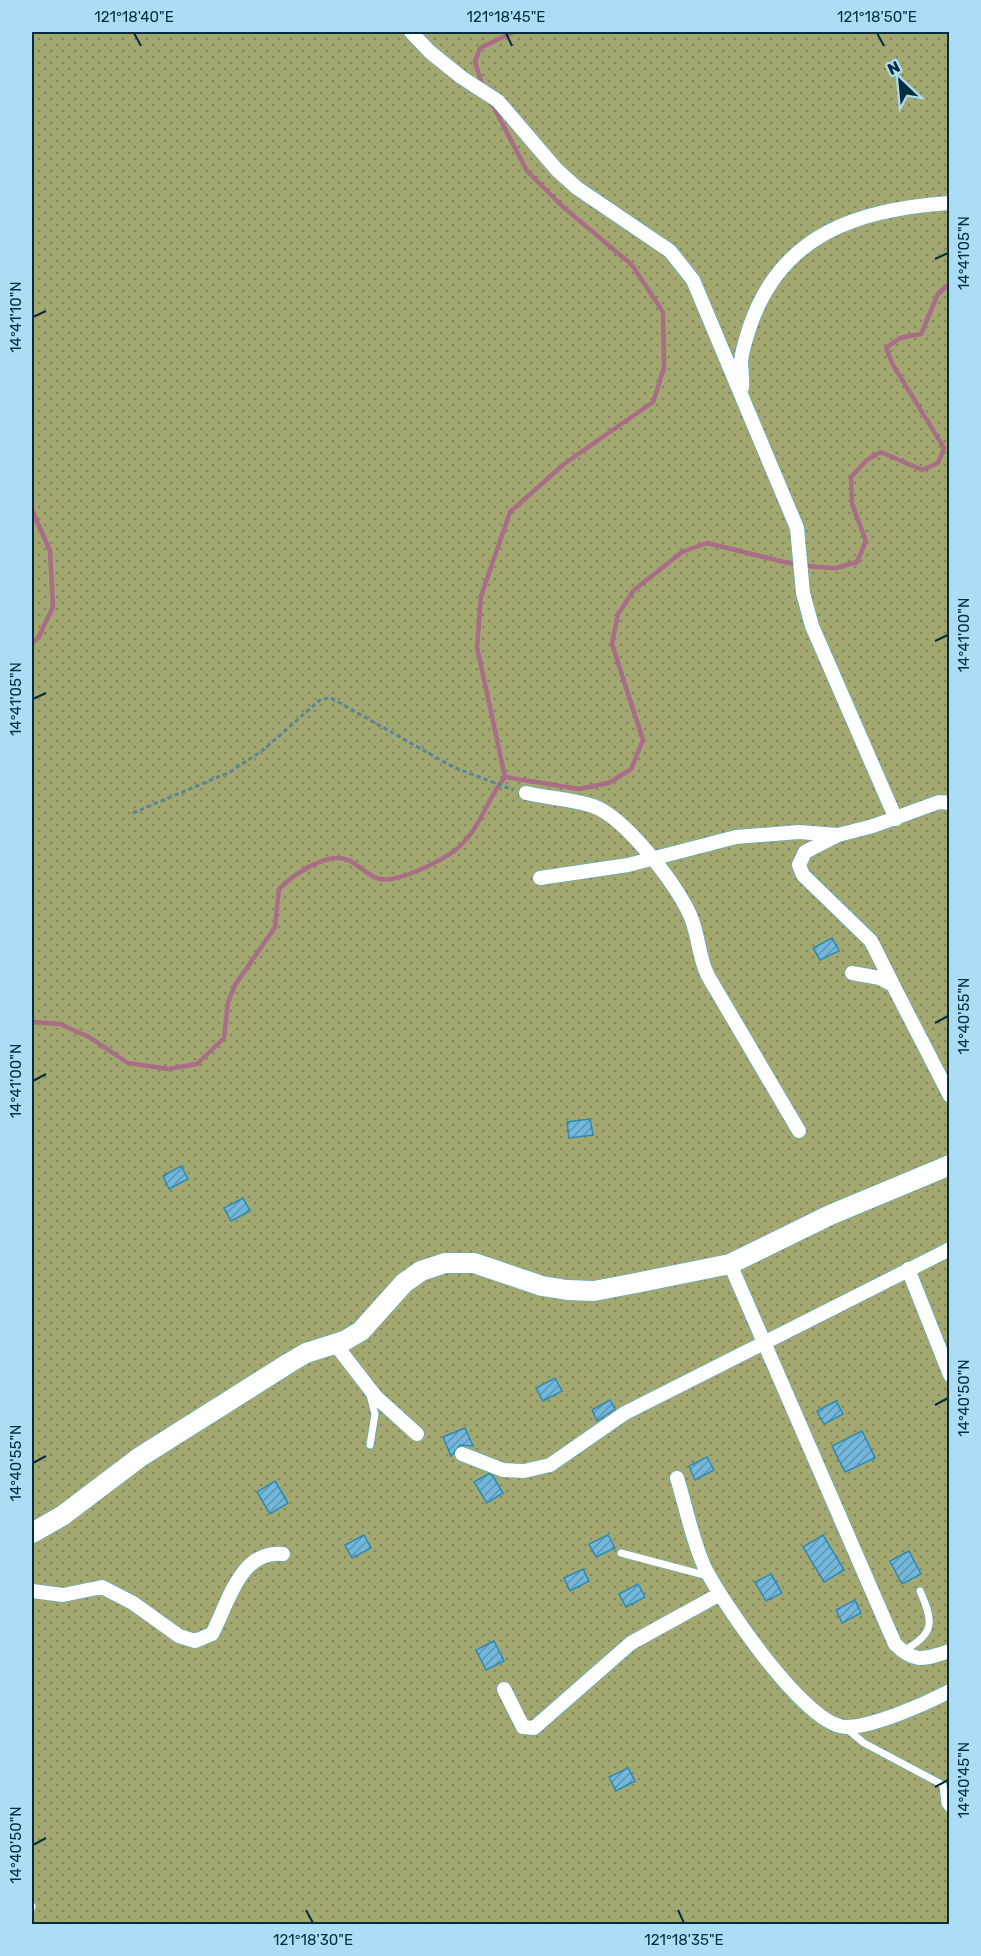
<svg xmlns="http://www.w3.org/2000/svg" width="981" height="1956" font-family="Rubik,sans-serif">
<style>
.park{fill:url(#park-dots)}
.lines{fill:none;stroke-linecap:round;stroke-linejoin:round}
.stream{stroke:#a96d88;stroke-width:4.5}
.building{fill:url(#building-hatch);stroke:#2d8ab3;stroke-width:1.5}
.lane-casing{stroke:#4ea7d2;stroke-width:8}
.street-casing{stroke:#4ea7d2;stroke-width:15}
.secondary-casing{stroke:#4ea7d2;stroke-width:21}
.path{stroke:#58859a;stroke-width:3;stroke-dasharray:4.5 3;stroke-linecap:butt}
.lane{stroke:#fff;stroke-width:7}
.street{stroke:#fff;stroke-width:14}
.secondary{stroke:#fff;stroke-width:20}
.ticks{fill:none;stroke:#052d3e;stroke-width:2}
.neatline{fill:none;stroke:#052d3e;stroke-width:2}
.ticks-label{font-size:15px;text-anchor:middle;fill:#052d3e}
</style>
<defs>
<pattern id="park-dots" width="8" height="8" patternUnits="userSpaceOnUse" patternTransform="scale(1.5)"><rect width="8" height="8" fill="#a3a871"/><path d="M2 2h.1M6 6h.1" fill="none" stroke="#83895e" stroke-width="1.8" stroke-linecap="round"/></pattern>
<pattern id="building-hatch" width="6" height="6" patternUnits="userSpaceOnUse" patternTransform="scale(1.5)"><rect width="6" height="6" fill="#75b7da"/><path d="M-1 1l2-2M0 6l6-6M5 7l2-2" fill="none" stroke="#5e95b2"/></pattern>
</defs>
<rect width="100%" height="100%" fill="#abddf7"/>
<!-- park -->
<path class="park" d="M32,32h917v1892h-917z"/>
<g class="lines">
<!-- stream -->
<path class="stream" d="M482,85l-7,-23 5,-14 34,-16
M490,100l37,71 35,35 70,59 31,47 1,56 -11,34 -89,62 -54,48 -29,84 -4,51 28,130
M32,510l18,41 3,56 -15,31 -6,5
M505,777l74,12 30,-6 22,-14 12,-29 -31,-96 6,-30 16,-24 48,-38 25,-9 81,20 29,4 19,1 21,-6 9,-21 -14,-37 -1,-27 16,-17 14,-8 41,18 16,-7 6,-15 -51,-83 -7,-17 14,-10 21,-4 17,-40 12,-11
M32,1022l28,2 29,13 39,26 40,6 29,-5 27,-26 4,-36 7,-17 40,-58 4,-38c14,-14 48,-38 69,-29 12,5 19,16 32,19 18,4 58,-17 73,-27 27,-20 32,-51 52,-75"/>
</g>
<!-- building -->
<path class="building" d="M832,938l7,13 -19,9 -7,-12z
M590,1119l3,16 -24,3 -2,-16z
M181,1166l7,13 -19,10 -6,-13z
M243,1198l7,13 -19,10 -7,-13z
M555,1378l7,13 -19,10 -7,-13z
M610,1400l5,9 -18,12 -5,-11z
M836,1401l7,13 -19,10 -7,-13z
M465,1428l8,18 -13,-1 -9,11 -8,-19z
M862,1431l13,27 -30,14 -13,-26z
M707,1457l7,13 -19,10 -6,-14z
M488,1474l4,1 11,18 -16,10 -13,-21z
M275,1481l13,22 -18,11 -13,-22z
M364,1535l7,13 -19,10 -7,-13z
M608,1535l7,13 -19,9 -7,-13z
M823,1535l21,35 -20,12 -21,-35z
M909,1551l12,23 -19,10 -12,-23z
M583,1569l6,12 -19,10 -6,-13z
M771,1574l11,19 -16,8 -11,-19z
M638,1584l7,13 -19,10 -7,-13z
M855,1600l6,13 -19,10 -6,-13z
M494,1641l10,20 -18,9 -10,-20z
M628,1768l7,13 -19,10 -7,-14z"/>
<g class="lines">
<defs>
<path id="lane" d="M370,1395l5,19 -5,31
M621,1553l87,23
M903,1651c32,-17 31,-29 17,-60
M847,1729l17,14 79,42 2,19 5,6
M32,1907v-1"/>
<path id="street" d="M411,32l19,20 31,25 37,24 59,69 20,18 93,63 23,29 104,248 6,65 9,33 84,193
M742,388c1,-10 -1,-18 -1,-27 1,-10 5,-22 8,-32 31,-95 109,-120 201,-126
M526,793c22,5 46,6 67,13 32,11 83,78 97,109 9,20 8,41 18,61l91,155
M838,835l-33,17 -6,13 4,10 68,66 22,44
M540,878l88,-13 108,-28 63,-5 39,3 35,-9 66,-24 11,1
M852,973l28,5 13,7 57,111
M730,1264l165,380c20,20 30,15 55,7
M908,1269l42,106
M335,1344l41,53 41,37
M462,1454l41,16 21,1 26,-6 75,-52 325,-164
M677,1478c9,29 15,61 27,88 17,35 102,161 142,161 27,0 79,-23 104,-36
M32,1591l31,4 39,-8 31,16 46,33 16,5 17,-7c16,-30 28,-85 71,-80
M504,1689l19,38 11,1 97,-85 89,-49"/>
<path id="secondary" d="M32,1533l30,-17 78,-59 149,-94 17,-10 38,-12 17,-10 43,-48 17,-12 24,-8h29l68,23 25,4 27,1 42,-8 94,-19 100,-49 120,-50"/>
</defs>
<!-- lane casing -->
<use href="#lane" class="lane-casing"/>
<!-- street casing -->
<use href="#street" class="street-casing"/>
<!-- secondary casing -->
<use href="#secondary" class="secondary-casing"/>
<!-- path -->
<path class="path" d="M133,813l97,-41 33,-22 58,-51 10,-1 122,69 60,23"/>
<!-- lane -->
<use href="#lane" class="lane"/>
<!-- street -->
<use href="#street" class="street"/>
<!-- secondary -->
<use href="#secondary" class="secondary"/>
</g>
<!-- ticks -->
<path class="ticks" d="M134,33l7,13M506,33l6,13M877,33l7,13M935,259l13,-6M33,317l13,-6M935,641l13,-6M33,699l13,-6M935,1023l13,-7M33,1081l13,-7M935,1405l13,-7M33,1463l13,-7M935,1787l13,-7M33,1845l13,-7M306,1910l7,13M678,1910l6,13"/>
<!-- border -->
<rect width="981" height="1956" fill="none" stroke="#abddf7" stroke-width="66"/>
<!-- north arrow -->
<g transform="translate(900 81) rotate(334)" stroke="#abddf7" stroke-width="4.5" paint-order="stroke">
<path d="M0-4.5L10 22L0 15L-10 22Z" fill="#052d3e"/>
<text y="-9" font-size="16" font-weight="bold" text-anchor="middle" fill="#052d3e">N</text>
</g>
<rect x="33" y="33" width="915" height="1890" class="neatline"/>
<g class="ticks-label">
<text x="134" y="22">121°18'40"E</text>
<text x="506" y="22">121°18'45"E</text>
<text x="877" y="22">121°18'50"E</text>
<text transform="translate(964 253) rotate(-90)" y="5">14°41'05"N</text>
<text transform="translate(16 317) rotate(-90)" y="5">14°41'10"N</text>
<text transform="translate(964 635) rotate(-90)" y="5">14°41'00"N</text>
<text transform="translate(16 699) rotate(-90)" y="5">14°41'05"N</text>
<text transform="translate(964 1016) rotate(-90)" y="5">14°40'55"N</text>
<text transform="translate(16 1081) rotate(-90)" y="5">14°41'00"N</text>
<text transform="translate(964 1398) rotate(-90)" y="5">14°40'50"N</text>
<text transform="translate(16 1463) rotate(-90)" y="5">14°40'55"N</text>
<text transform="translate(964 1780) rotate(-90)" y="5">14°40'45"N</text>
<text transform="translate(16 1845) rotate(-90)" y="5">14°40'50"N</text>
<text x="313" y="1945">121°18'30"E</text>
<text x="684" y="1945">121°18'35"E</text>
</g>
</svg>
